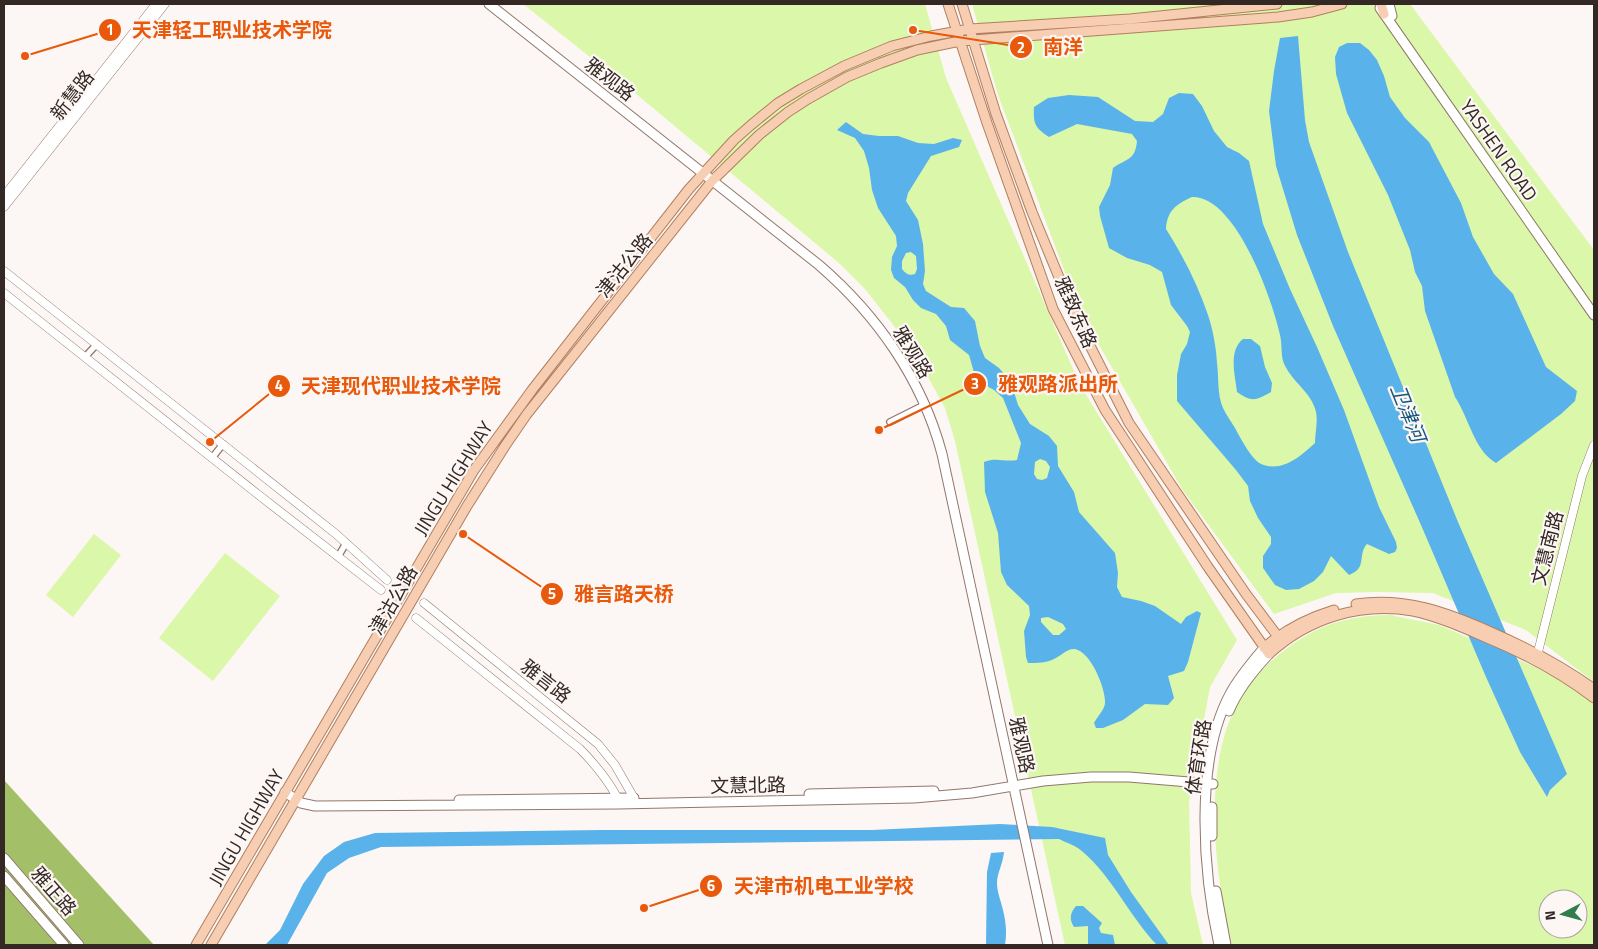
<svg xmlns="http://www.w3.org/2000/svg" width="1598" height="949" font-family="'Titillium Web','Noto Sans SC',sans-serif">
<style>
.green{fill:#dbf7a9;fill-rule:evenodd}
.forest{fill:#a3c069}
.water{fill:#5ab2eb;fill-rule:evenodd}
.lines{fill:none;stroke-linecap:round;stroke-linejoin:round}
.minor-casing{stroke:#91776b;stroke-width:8}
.tertiary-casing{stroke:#91776b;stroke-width:9}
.secondary-casing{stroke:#91776b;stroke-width:11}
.primary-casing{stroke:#b07f5f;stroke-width:11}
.minor{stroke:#fff;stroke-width:5.5}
.tertiary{stroke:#fff;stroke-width:8}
.secondary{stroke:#fff;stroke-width:9}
.primary{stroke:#f8ceb3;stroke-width:9}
.labels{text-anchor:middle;stroke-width:4.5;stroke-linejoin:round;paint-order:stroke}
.street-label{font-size:19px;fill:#332823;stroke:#fcf6f4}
.water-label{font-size:20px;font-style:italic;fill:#16587e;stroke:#fcf6f4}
.leader{fill:none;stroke:#e8590c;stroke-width:2}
.callout-dot{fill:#e8590c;stroke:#fcf6f4;stroke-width:2}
.mark-label{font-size:15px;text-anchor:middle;font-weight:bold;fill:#fff}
.callout-label{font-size:20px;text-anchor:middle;font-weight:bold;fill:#e8590c;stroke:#fcf6f4;stroke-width:4.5;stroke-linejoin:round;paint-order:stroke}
</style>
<rect width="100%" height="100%" fill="#fcf6f4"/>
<!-- green -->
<path class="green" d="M523,4h402l21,74 134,307 157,255 -27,47 -21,114 2,92 12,52h-138l-110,-504 -10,-33 -32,-58 -48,-61 -26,-26 -216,-180z
M972,4h438l184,246v432l-68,-52 -93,-37 -56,-1 -41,1 -62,21 -92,-125 -102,-177 -82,-217z
M94,534l27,21 -48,62 -27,-22z
M225,553l55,43 -67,85 -54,-43z
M1390,615l49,10 94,41 30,16 31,22v241h-362c-18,-71 -31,-183 9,-248 11,-19 27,-34 44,-47 34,-26 62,-34 105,-35zM1548,899h30v30h-30z"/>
<!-- forest -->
<path class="forest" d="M4,780l150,165h-150z"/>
<!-- water -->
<path class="water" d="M1298,36l7,84 4,22 39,110 110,270 109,252 -17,16 -3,7 -27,-45 -34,-75 -65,-152 -88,-199 -36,-91 -21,-69 -7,-55 5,-40 6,-33z
M1347,43h13l9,7 8,10 7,16 6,21 15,21 24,24 32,61 12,34 21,37 19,20 33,73 31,24 -2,10 -14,13 -65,49c-22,-13 -27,-45 -41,-66l-30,-86 -3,-25 -7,-14 -5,-22 -22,-55 -41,-82 -11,-39 -1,-17 4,-10z
M1179,93l14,1 9,12 12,25 13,16 12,6 10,8 14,63 27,65 27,58 27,63 35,97 17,35 1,6 -2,4 -6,2 -22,-10c-10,11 1,24 -18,31l-18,-19 -8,16 -9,9 -15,8 -13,1 -11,-5 -12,-17v-12l8,-12v-7l-13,-19 -8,-17 -2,-15 -12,-16 -59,-69v-26l4,-21 6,-10 3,-12 -3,-6 -16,-21 -9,-33 -12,-7 -23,-7 -18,-10 -9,-32 -1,-9 11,-22 3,-17c14,-10 22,-7 24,-27l-5,-7 -55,-10 -28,13c-14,-9 -16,-13 -15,-30l14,-9 21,-3 29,2 37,24 18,1 10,-8 6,-16zM1192,197c44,-1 80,102 88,138 2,8 1,18 3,26 7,20 29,31 33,51 2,9 -1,22 -1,31 -14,13 -33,30 -54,21 -10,-5 -21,-27 -26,-36 -4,-7 -9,-13 -12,-20 -6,-14 -4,-30 -6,-45 -1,-16 -4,-33 -9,-48 -10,-30 -25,-59 -42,-86 1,-18 10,-25 26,-32z
M846,122l17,12 16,2h19l20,7 16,1 19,-6 9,2 -3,7 -28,9 -23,37 -2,8 12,19 5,24 2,27 -2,13 3,7 25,16 13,1 11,13 5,25 5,12 14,10 12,14 7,23 12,19 19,12 8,10 1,20 16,26 5,20 36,41 3,20 -1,14 5,10 19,4 14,5 26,18 5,-7 11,-6 4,2 -13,49 -4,9 -16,5 6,22 -6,7 -23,-1 -22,16 -20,8h-7l-2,-5c3,-6 11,-14 11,-20 1,-14 -14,-51 -30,-54 -8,-1 -14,7 -21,10 -7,4 -17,4 -26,4l-2,-6 -2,-26 6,-16 -1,-9 -22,-21 -6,-13 -3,-39 -13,-41 -1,-30c11,-5 21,0 33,-2l4,-17 -18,-45 -9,-8 -11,-6 -8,-8 -6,-21 -19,-15 -4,-14 -10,-12 -15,-6 -8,-8 -8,-13 -11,-9 -3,-8 1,-13 5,-11 -1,-10 -18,-28 -6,-18 -3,-22 -5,-17 -9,-13 -18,-8zM911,252l5,4 1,13 -2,5c-6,2 -9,0 -13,-5v-8l4,-8zM1040,459l6,2 4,6 -3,11 -5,2 -5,-1 -3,-5 1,-12zM1048,617l15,7 3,5 -7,6h-6l-12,-13v-4z
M1243,339h8l9,7 5,21 7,16 -1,9c-16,9 -19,10 -34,0 -2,-17 -9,-41 6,-53z
M1000,824l52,3 53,11 3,17 23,37 38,53h-12c-27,-28 -44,-67 -74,-93 -6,-6 -16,-9 -24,-13l-678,8 -32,11 -22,15 -40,72h-22l15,-15 23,-46 21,-28 20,-14 31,-9 225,-3h272z
M1004,852c-1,12 -7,21 -7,31 0,9 4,18 6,27 3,12 4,23 2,35h-19l1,-73 4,-19z
M1076,906h7l19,17 -3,5 2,5 12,2 2,10h-27v-19l-14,1c-5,-8 -4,-14 2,-21z"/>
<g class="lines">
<defs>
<path id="minor" d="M85,357l12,-13
M890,422l36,-18
M212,458l11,-14
M338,557l8,-14"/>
<path id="tertiary" d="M4,196l152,-192
M4,207l161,-203
M4,271l332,263 51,46
M4,293l256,203 121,94
M424,603l174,141 17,21 19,33
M416,618l164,131c15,15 27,30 37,48
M1536,660l46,-184 12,-31"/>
<path id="secondary" d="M489,4l330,261c58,50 103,114 123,189l106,491
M1389,4l3,12
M1380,8l214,307
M1229,711c9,-22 24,-40 40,-57
M285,792l16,11 14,3 303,-2 296,-6 58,-5 71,-12 48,-4h38l84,7
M809,794l125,-3
M459,800l175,-2
M1212,807v29
M4,858l75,87
M4,876l60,69
M1216,891l10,54
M1219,945c-16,-72 -25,-184 11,-251 9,-17 22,-32 34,-46"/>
<path id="primary" d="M948,4l39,119 66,186 52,101 103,157 61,87c39,-36 91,-52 144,-43 24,5 49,16 72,26 39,16 75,35 109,61
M962,4l34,110 36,98 43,104 54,107 117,171 36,48
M1381,4l3,10
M1356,604c50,-7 90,8 135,28 37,16 71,34 103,57
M1264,648c20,-18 44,-30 70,-38
M196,945l278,-475 58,-80 157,-201 45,-49 17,-15 27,-22 23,-14 43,-23 48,-20 39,-10 39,-7 160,-10 147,-15
M211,945l256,-439 38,-60 22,-32 185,-233 47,-46 29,-23 20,-13 39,-22 34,-14 36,-13 43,-9 318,-24 34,-5 30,-8"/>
</defs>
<!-- minor casing -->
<use href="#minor" class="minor-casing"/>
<!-- tertiary casing -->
<use href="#tertiary" class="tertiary-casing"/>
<!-- secondary casing -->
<use href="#secondary" class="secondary-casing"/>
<!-- primary casing -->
<use href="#primary" class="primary-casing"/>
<!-- minor -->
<use href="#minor" class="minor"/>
<!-- tertiary -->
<use href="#tertiary" class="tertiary"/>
<!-- secondary -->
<use href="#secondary" class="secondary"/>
<!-- primary -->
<use href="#primary" class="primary"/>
</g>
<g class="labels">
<!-- street labels -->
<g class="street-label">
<text transform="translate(610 79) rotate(38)" y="7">雅观路</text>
<text transform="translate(72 95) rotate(-52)" y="7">新慧路</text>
<text transform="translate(1499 150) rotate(55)" y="7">YASHEN ROAD</text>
<text transform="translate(624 265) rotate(-51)" y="7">津沽公路</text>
<text transform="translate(1076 312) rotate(66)" y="7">雅致东路</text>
<text transform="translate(913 352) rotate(59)" y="7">雅观路</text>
<text transform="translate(453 478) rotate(-58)" y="7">JINGU HIGHWAY</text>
<text transform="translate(1547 548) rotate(-76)" y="7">文慧南路</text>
<text transform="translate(393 600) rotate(-60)" y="7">津沽公路</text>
<text transform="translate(546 681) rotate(38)" y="7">雅言路</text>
<text transform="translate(1022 745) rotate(78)" y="7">雅观路</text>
<text transform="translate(1198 757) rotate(-81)" y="7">体育环路</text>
<text transform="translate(748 785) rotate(-1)" y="7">文慧北路</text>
<text transform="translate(246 827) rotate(-60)" y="7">JINGU HIGHWAY</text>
<text transform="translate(54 891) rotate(49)" y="7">雅正路</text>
</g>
<!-- water labels -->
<g class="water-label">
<text transform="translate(1408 413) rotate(68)" y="7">卫津河</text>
</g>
</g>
<!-- callouts -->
<path class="leader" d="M25 56L110 30M913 30L1021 47M879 430L975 384M210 442L279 386M463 534L552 594M644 908L711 886"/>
<g class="callout-dot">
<circle cx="25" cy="56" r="5"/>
<circle cx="913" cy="30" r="5"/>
<circle cx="879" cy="430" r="5"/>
<circle cx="210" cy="442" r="5"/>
<circle cx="463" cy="534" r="5"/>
<circle cx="644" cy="908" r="5"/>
<circle cx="110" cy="30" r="12"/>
<circle cx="1021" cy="47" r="12"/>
<circle cx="975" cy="384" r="12"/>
<circle cx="279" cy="386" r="12"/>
<circle cx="552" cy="594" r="12"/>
<circle cx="711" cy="886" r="12"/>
</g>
<g class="mark-label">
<text x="110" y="35">1</text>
<text x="1021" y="53">2</text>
<text x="975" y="389">3</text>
<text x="279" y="391">4</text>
<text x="552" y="599">5</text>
<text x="711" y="891">6</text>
</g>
<g class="callout-label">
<text x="232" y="37">天津轻工职业技术学院</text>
<text x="1063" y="54">南洋</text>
<text x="1058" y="391">雅观路派出所</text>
<text x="401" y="393">天津现代职业技术学院</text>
<text x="624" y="601">雅言路天桥</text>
<text x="824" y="893">天津市机电工业学校</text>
</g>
<!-- border -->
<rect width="1598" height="949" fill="none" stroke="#332823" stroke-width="10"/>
<!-- north arrow -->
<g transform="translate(1563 914) rotate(264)"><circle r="24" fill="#fcf6f4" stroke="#aca4a0"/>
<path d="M0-4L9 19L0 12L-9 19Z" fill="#327d4c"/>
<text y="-8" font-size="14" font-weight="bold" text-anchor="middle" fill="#332823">N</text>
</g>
</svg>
